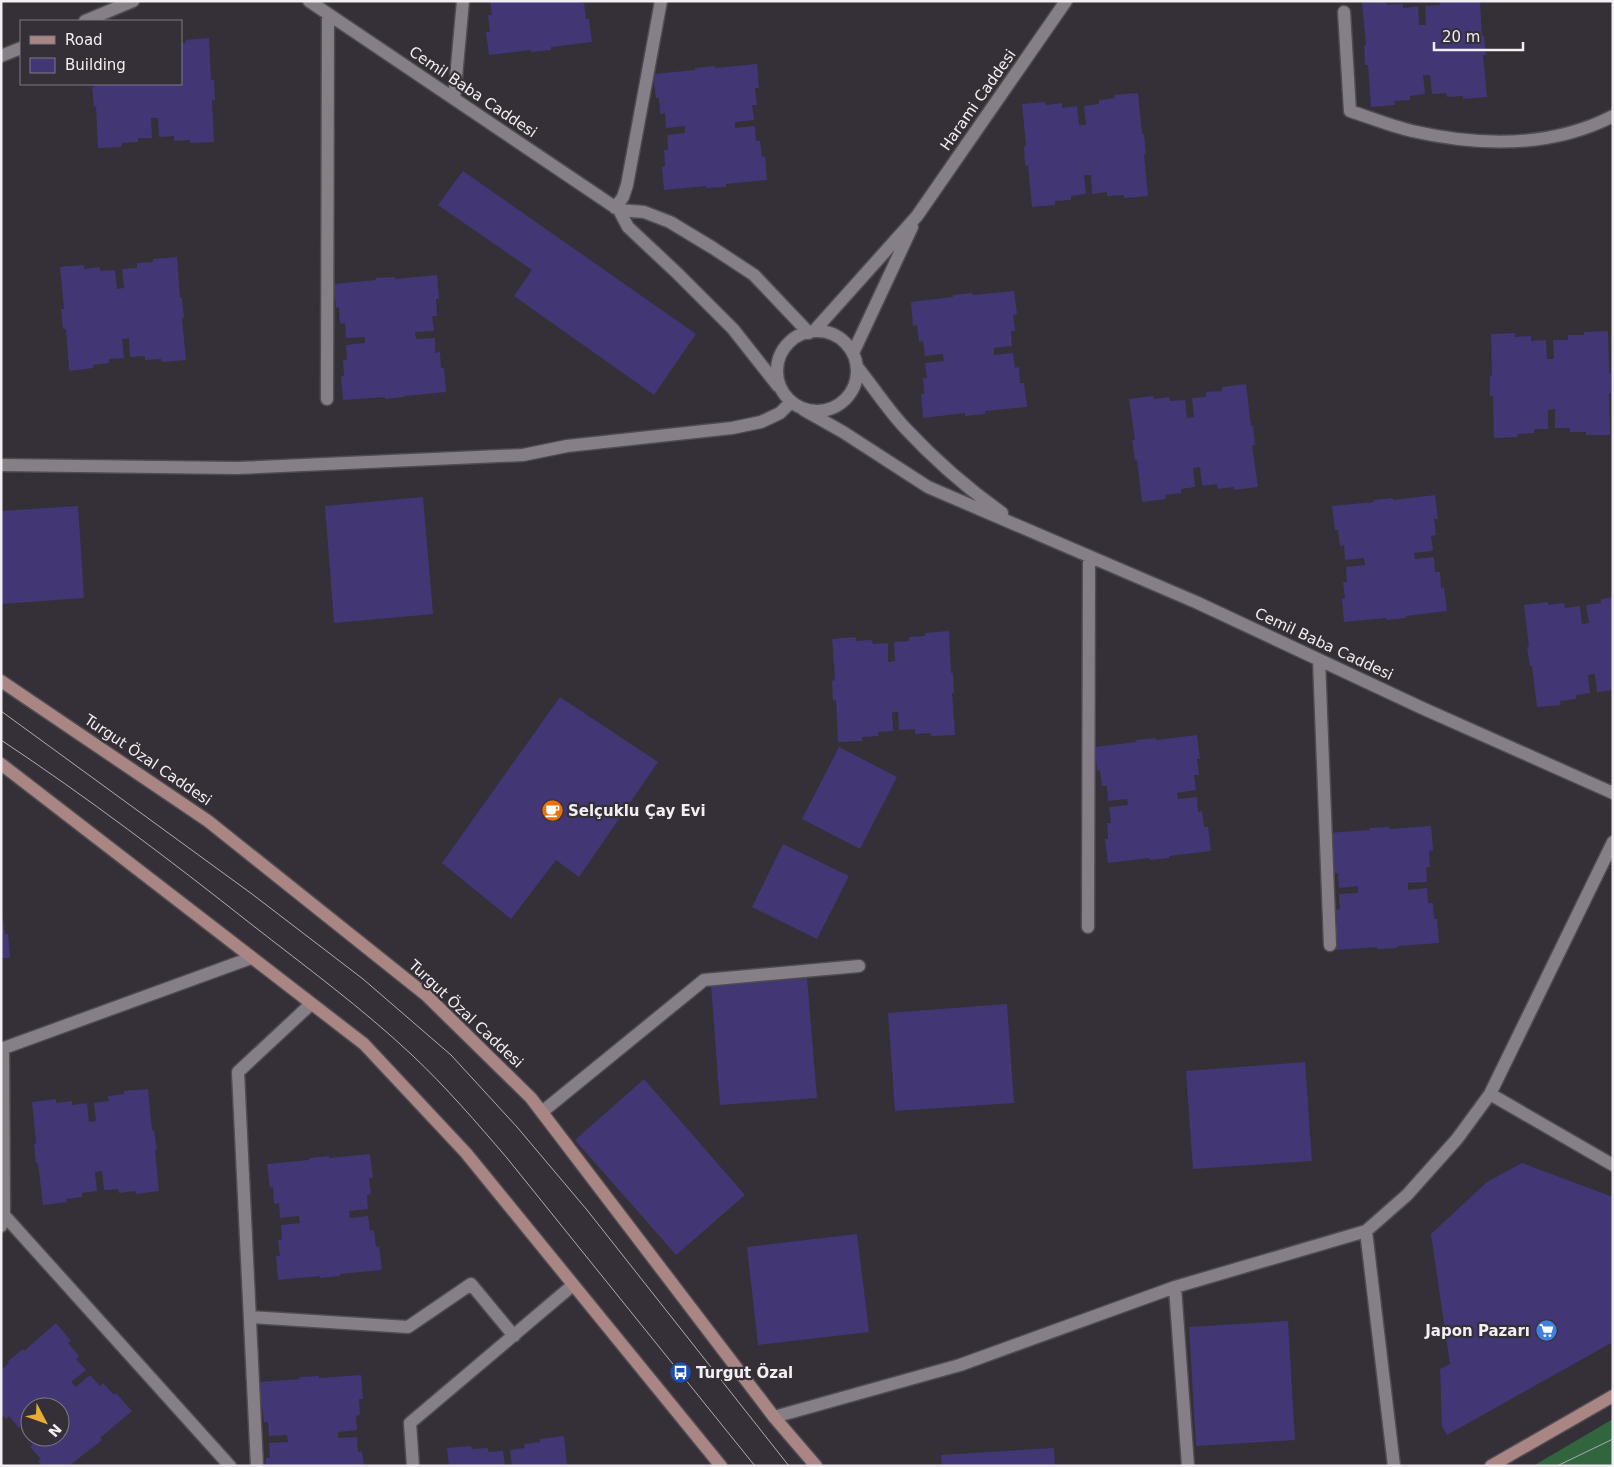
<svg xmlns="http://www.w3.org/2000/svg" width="1614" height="1467" font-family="'DejaVu Sans',sans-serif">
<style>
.green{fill:#31653e}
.building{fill:#423774}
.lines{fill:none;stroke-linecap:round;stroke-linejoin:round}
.lane-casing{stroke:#4f4b51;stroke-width:15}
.street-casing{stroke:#4f4b51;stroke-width:15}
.secondary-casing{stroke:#4f4b51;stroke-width:15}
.lane{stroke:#867f88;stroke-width:12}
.street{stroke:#867f88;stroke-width:12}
.secondary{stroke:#a98683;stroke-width:12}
.tram{stroke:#afaab0;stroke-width:1}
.labels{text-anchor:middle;stroke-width:4.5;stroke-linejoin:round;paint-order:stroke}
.street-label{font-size:15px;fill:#f2eef3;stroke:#352f37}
.poi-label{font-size:15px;font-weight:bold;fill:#f2eef3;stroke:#352f37;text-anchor:start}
</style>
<rect width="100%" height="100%" fill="#352f37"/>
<!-- green -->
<path class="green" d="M1613,1419v47h-80z"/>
<!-- building -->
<path class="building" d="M490,1h89l1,2h4l2,16h3l3,23 -41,5v3l-20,2v-2l-42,5 -3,-23h4l-2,-17h4z
M1386,1l1,4 16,-1v4l15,-2 1,19h7l-1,-19 15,-1 -1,-4h41l2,35h2l2,19h-3l4,42 -24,2v-3l-16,1 -1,-4 -14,1 -2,-19h-7l2,19 -15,2v4l-16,1 1,4 -24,2 -3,-42h-3l-1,-20h2l-4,-42z
M209,38l2,42h3l1,20h-3l2,42 -24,1v-3l-16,1v-5l-15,1 -1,-19h-7l1,20h-14v4l-16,1 -1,4 -23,1 -2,-42 -2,1 -2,-20h3l-1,-3h87v-41h5l-1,-3z
M757,64l2,24h-4l2,17h-5l2,15 -19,2v6l20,-2 1,15h4l2,16 3,-1 2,24 -41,4v3l-20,1v-2l-42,4 -2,-23 3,-1 -1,-16h4l-1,-15 18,-2v-7l-19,2 -1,-15 -5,1 -1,-16h-3l-3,-24 42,-4v-2l20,-2v2z
M1138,93l4,41h2l2,20h-2l4,42 -24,2v-3l-17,1v-4l-15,2 -1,-19h-7l2,19 -15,2v4l-16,1v4l-23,2 -4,-41 -3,-1 -1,-19h2l-4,-42 23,-2 1,3 16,-2v5l15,-2 2,19h7l-2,-19 15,-2v-4l16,-2 -1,-3z
M463,171l233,163 -42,61 -140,-99 18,-26 -94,-65z
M177,257l3,41h2l2,20h-2l4,42 -24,2 -1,-3 -16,1v-4l-15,1 -1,-19 -7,1 2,19 -15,1v4l-16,2v3l-24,3 -3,-42h-3l-2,-20h3l-4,-42 24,-2v4l16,-2v4l15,-1 2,19 7,-1 -2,-19 15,-1v-5l16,-1v-3z
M437,275l2,24h-3l1,17h-5l2,15 -19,1 1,7 19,-1v15l5,-1 1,16h3l2,24 -41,4 -1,1 -19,2v-2l-42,3 -2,-24h3l-1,-16h4l-1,-15 19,-2v-6l-19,1 -1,-15 -5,1 -1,-17 -3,1 -2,-24 42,-4 -1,-2 20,-1v2z
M1014,291l3,23 -4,1 2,16h-4l1,15 -18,2v7l19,-2 2,15 4,-1 1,16h4l3,24 -42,4v3l-20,2v-3l-42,5 -2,-24h3l-1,-16h4l-2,-15 19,-2 -1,-7 -18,2 -2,-15 -4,1 -2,-17 -4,1 -2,-24 42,-5v-2l19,-2 1,2z
M1608,331l1,42h2v20h-2l1,42h-24v-3h-16v-4h-15v-19l-7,1v19h-14v4l-16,1 -1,3 -23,1 -1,-42h-3v-20h2l-1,-42 24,-1v4l16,-1v5l15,-1 1,19h7l-1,-19h15v-5h16v-3z
M1246,384l5,42h2l2,19h-3l6,42 -24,3v-3l-16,2 -1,-5 -15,2 -2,-19 -7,1 2,19 -14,2v4l-16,2 1,4 -24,3 -5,-42h-2l-3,-20h3l-6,-41 24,-3 1,3 15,-2 1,4 15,-1 2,18 7,-1 -2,-19 14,-1v-5l16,-1v-4z
M1435,495l3,24h-4l2,16 -5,1 2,15 -19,2 1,6 19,-2 1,15h5l1,16 3,-1 3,24 -41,5v2l-20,2v-2l-42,4 -2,-23 3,-1 -2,-16h4l-1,-15 19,-2 -1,-7 -19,2 -1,-15 -4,1 -2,-16h-3l-3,-24 42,-4 -1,-2 20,-2v2z
M423,497l10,117 -99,9 -9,-117z
M78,506l6,92 -83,6v-93z
M1613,597v93l-16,2 -2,-18 -7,1 2,18 -14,2v4l-16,2 1,4 -24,2 -5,-41h-2l-3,-19h2l-5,-42 24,-3v3l16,-2 1,5 15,-2 2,18 7,-1 -3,-18 15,-2v-4z
M949,631l2,42h2l1,20h-2l3,42 -24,1v-3l-16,1v-5l-16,1 -1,-18h-6l1,19 -15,1 1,4 -17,1v4l-24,1 -2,-42 -3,1 -1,-20 3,-1 -3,-41 24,-2v4l16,-1 1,4 15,-1v19l7,-1 -1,-19 15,-1v-4l16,-1v-3z
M560,697l98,65 -79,115 -23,-17 -45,59 -69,-56z
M1197,735l3,24h-3l2,16h-5l2,15 -19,3 1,6 19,-2 1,15 4,-1 2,16h4l3,24 -42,5v2l-20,2v-2l-41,5 -3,-24h3l-1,-16h4l-2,-16 19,-2 -1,-6 -19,2 -1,-15h-5l-2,-16 -3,1 -2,-24 41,-5v-2l20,-2v2z
M839,747l58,30 -37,72 -58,-30z
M1431,826l2,24 -4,1 1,16h-4l1,15 -19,1v7l19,-2 1,15h5l1,16h3l2,24 -42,3v2l-20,1v-2l-42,3 -2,-24h4l-1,-16 4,-1 -1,-15 19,-1v-7l-19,2 -1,-15h-4l-1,-16 -5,-24 42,-3 -1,-2 20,-1 1,2z
M783,844l66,32 -32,63 -65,-32z
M1,918h2l2,16h3l2,24h-9z
M807,978l10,120 -97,7 -9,-120z
M1007,1004l7,99 -119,8 -7,-98z
M1305,1062l7,99 -119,8 -7,-98z
M644,1079l101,116 -69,60 -101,-115z
M148,1089l4,41h2l3,20h-2l4,41 -23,3 -1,-3 -16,2 -1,-4 -14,1 -2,-19 -7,1 2,19 -15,2v4l-16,2 1,3 -24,3 -5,-42h-2l-2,-19 2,-1 -4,-41 24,-3v4l16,-2v4l15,-2 2,19 7,-1 -2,-18 15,-2 -1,-5 16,-2v-3z
M370,1154l3,24h-4l2,16 -4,1 1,14 -19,2 1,7 18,-2 2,15 4,-1 2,17 3,-1 3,24 -42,4v2l-20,2v-2l-42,4 -2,-24h4l-2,-16h4l-1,-15 19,-2 -1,-7 -19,2 -1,-15 -5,1 -1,-17 -3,1 -3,-24 42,-4v-2l20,-2v2z
M1522,1163l91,34v145l-166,93 -5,-9 -2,-57 10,-5 -19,-130 56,-52z
M857,1234l12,98 -111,13 -11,-98z
M1288,1321l7,119 -99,6 -7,-119z
M56,1323l15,18 -3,2 11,13 -3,3 10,11 -15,12 5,5 14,-12 10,11 3,-3 11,12 2,-2 16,18 -32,27 2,2 -33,26h-27l-4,-5 3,-2 -11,-12 3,-3 -10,-11 7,-6v10h30v-30h-30v11l-11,10 -10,-12 -3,3 -5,-5v-44l8,-7 -2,-1 16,-13 1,2z
M361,1375l2,24h-4l1,16 -4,1 1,14 -19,2v6l19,-1 1,15 4,-1 2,15h-98v-8h4l-1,-15 19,-1 -1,-7 -18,1 -1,-14h-4l-2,-16h-3l-1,-24 42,-3 -1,-2 20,-1v2z
M564,1436l3,30h-55l-2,-16 15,-2 -1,-4 16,-2v-3z
M471,1446l1,3 16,-1v4l15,-1 2,15h-56l-2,-18z
M1054,1448l1,18h-113l-1,-11z"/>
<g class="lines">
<defs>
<path id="lane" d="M542,1112l162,-132 155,-14"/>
<path id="street" d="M309,1l310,209 25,2 26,10 43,26 41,27 55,58
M1344,12l6,99c21,7 41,15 62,20 66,15 139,17 201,-15
M85,21l48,-20
M1,56l20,-8
M454,99l9,-98
M615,208l8,-11 4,-12 34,-184
M619,210l9,17 49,46 56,56 45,57
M814,331l103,-115 149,-215
M777 371a40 40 0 1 1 80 0a40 40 0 1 1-80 0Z
M853,353l59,-126
M858,368c16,20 30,42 48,61 29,31 61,59 96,84
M327,399l1,-385
M804,410l39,22 85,55 270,116 224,105 191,85
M1,465l236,3 286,-13 44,-9 165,-18 29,-6 19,-9 11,-11
M1319,660l11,285
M1088,927l1,-371
M1,1049l250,-91
M1490,1094l123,71
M1,1216l3,-1 226,251
M1,1226l3,-11 -1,-166
M1366,1231l28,235
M1175,1287l13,179
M250,1317l158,10 63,-43 43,52
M774,1417l186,-52 215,-78 191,-56 41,-36 50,-56 33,-45 123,-252
M257,1466l-19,-394 73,-68
M413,1466l-3,-43 163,-138"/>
<path id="secondary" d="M1,681l207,140 218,174 105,103 243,319 42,49
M1,764l363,280 102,109 255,313
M1491,1466l122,-70"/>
</defs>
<!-- lane casing -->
<use href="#lane" class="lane-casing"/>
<!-- street casing -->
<use href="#street" class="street-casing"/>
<!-- secondary casing -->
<use href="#secondary" class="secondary-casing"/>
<!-- lane -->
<use href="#lane" class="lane"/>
<!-- street -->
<use href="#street" class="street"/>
<!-- secondary -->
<use href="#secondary" class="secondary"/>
<!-- tram -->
<path class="tram" d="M1,711l251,183 111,85 88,76 66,72 70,83 202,256
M1,740c86,57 169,120 250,184 55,43 111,84 161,131 34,32 65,68 95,103l248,308
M1557,1466l56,-27"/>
</g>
<!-- icons -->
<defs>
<symbol id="cafe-disc" viewBox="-11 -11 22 22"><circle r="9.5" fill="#e8710a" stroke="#352f37"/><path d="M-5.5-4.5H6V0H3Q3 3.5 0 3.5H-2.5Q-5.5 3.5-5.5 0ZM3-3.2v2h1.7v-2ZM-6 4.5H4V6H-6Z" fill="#fff"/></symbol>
<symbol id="supermarket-disc" viewBox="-11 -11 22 22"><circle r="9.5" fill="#3f7fe0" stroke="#352f37"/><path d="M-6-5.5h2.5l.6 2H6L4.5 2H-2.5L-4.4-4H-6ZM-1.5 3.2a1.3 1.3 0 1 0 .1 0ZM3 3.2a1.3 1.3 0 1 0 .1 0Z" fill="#fff"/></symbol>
<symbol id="bus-disc" viewBox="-11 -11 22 22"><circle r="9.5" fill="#1a4fb4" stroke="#352f37"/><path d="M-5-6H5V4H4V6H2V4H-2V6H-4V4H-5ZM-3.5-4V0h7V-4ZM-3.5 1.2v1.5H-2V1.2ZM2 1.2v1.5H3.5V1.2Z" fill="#fff"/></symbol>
</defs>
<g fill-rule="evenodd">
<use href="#cafe-disc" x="540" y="798" width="25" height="25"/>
<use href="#supermarket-disc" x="1534" y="1318" width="25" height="25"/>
<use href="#bus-disc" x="668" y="1360" width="25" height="25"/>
</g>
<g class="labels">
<!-- street labels -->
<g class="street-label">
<text transform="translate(473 92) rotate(34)" y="5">Cemil Baba Caddesi</text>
<text transform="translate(978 100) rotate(-55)" y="5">Harami Caddesi</text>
<text transform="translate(1324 644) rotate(25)" y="5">Cemil Baba Caddesi</text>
<text transform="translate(148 760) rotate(34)" y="5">Turgut Özal Caddesi</text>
<text transform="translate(466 1014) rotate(43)" y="5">Turgut Özal Caddesi</text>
</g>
<!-- poi labels -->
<g class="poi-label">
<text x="568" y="816">Selçuklu Çay Evi</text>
<text x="1530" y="1336" text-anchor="end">Japon Pazarı</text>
<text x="696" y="1378">Turgut Özal</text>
</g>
</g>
<!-- border -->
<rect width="1614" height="1467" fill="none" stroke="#f2eef3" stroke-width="5"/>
<!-- legend -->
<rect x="20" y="20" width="162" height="65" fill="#352f37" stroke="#817b82"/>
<rect x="30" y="36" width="25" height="8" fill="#a98683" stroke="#817b82"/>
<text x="65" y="45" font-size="15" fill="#f2eef3">Road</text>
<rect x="30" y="58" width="25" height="15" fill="#423774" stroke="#817b82"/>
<text x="65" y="70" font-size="15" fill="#f2eef3">Building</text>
<!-- north arrow -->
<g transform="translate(45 1422) rotate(131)"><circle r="24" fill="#352f37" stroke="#817b82"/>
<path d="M0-4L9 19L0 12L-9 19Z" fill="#e4ad35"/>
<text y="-8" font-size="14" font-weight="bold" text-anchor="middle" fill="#f2eef3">N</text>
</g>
<!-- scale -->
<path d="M1434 42v8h89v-8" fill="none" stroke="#f2eef3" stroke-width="2.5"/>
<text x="1442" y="42" font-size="15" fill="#f2eef3" stroke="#352f37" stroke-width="4" paint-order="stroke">20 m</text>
</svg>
